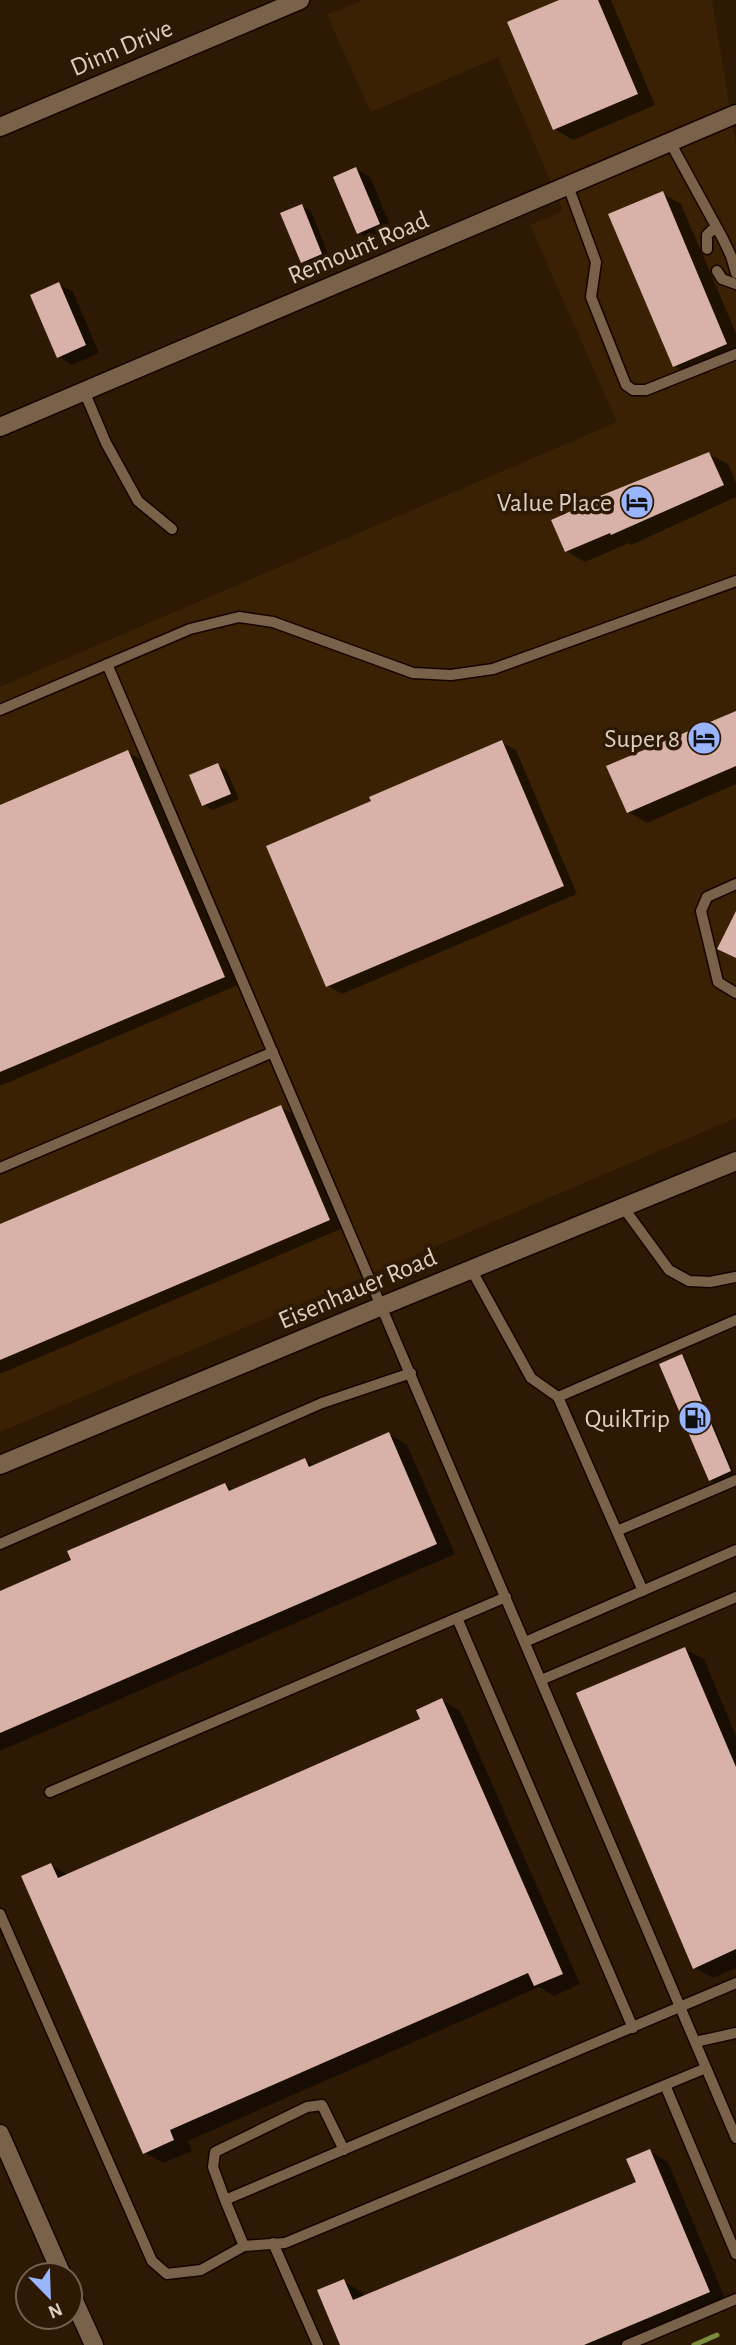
<svg xmlns="http://www.w3.org/2000/svg" width="736" height="2345" font-family="'Alegreya Sans',sans-serif">
<style>
.built{fill:#3b2104}
.shadow{fill:#0007}
.lines{fill:none;stroke-linecap:round;stroke-linejoin:round}
.stream{stroke:#7a8d3d;stroke-width:5}
.building{fill:#d8b1a8}
.service-casing{stroke:#150400;stroke-width:13}
.minor-casing{stroke:#150400;stroke-width:21}
.secondary-casing{stroke:#150400;stroke-width:21}
.service{stroke:#7a614a;stroke-width:10}
.minor{stroke:#7a614a;stroke-width:18}
.secondary{stroke:#7a614a;stroke-width:18}
.labels{text-anchor:middle;stroke-width:7;stroke-linejoin:round;paint-order:stroke}
.street-label{font-size:26px;fill:#ddcfc2;stroke:#2e1a04}
.poi-label{font-size:26px;fill:#ddcfc2;stroke:#2e1a04;text-anchor:end}
</style>
<rect width="100%" height="100%" fill="#2e1a04"/>
<!-- built -->
<path class="built" d="M363,0h349l24,146v972l-736,314v-745l617,-265 -87,-197 33,-14 -65,-154 -127,55 -44,-97z"/>
<!-- shadow -->
<path class="shadow" d="M564,0h47l44,105 -82,35 -19,-11z
M356,169l14,8 23,55 -20,9 -14,-8z
M662,193l19,11 55,129v25l-43,18 -19,-10z
M302,206l9,5 19,48 -19,8 -9,-6z
M59,284l14,8 26,61 -27,12 -14,-9z
M709,454l19,10 8,19v14l-105,48 -2,-2 -44,19 -19,-11 32,-50 -1,-2z
M736,713v71l-89,39 -19,-11z
M502,742l14,8 61,144 -235,100 -14,-8 45,-184z
M128,752l14,8 96,225 -238,101v-279z
M217,765l10,6 12,28 -26,11 -9,-5z
M281,1107l14,8 48,113 -343,146v-148z
M681,1356l4,2 49,115 -20,9 -4,-2z
M389,1434l18,11 48,109 -455,197v-158l74,-32 151,-76 10,6 70,-31 10,6z
M685,1649l19,10 32,77v232l-23,10 -18,-10z
M442,1700l18,11 120,273 -26,12 -15,-9 -351,154 4,10 -29,12 -19,-11 -93,-287 17,10 354,-155z
M650,2151l18,11 59,141 -100,42h-285l1,-64 19,11 3,5 273,-114z"/>
<g class="lines">
<!-- stream -->
<path class="stream" d="M694,2345l23,-10"/>
</g>
<!-- building -->
<path class="building" d="M559,0h39l40,94 -85,36 -46,-108z
M356,167l24,57 -23,10 -24,-57z
M663,191l64,153 -54,23 -65,-153z
M302,204l20,50 -21,9 -21,-50z
M59,282l27,63 -29,13 -27,-63z
M709,452l15,33 -113,50 -1,-2 -45,19 -14,-32 45,-20 -1,-2z
M736,711v55l-109,47 -21,-47z
M502,740l62,146 -238,101 -60,-141 105,-45 -2,-4z
M128,750l97,227 -225,95v-267z
M218,763l13,31 -29,12 -13,-31z
M736,911v47l-19,-9z
M281,1105l49,115 -330,140v-136z
M682,1354l49,117 -22,10 -50,-117z
M389,1432l48,112 -437,189v-142l71,-31 -4,-9 158,-68 4,8 76,-33 4,9z
M685,1647l51,120v182l-43,20 -117,-276z
M442,1698l121,276 -29,12 -6,-13 -358,157 4,10 -31,14 -122,-278 30,-13 7,15 362,-159 -4,-9z
M650,2149l60,143 -126,53h-244l-23,-55 27,-11 9,21 283,-118 -10,-23z"/>
<g class="lines">
<defs>
<path id="service" d="M670,142l53,97 8,17 5,17
M568,186l28,76 -5,35 35,88 7,5h13l90,-36
M707,249v-14l9,-9
M717,271l5,8 14,5
M84,391l22,52 32,58 34,28
M107,664l629,1474
M0,710l190,-81 49,-12 34,5 140,51 38,2 42,-6 243,-88
M736,884l-29,13 -6,14 17,71 18,11
M0,1168l273,-116
M623,1207l46,63 20,11 21,1 26,-5
M471,1269l60,109 27,19 85,194
M558,1397l178,-77
M617,1531l119,-51
M0,1544l322,-141 89,-30
M457,1618l176,410
M525,1642l211,-92
M541,1680l195,-83
M50,1792l456,-195
M0,1914l152,347 15,13 34,-4 43,-24 41,-3 421,-175
M695,2042l41,-9
M665,2085l71,169
M225,2200l-12,-33 2,-15 92,-45 15,-2 22,45
M273,2243l45,102
M244,2246l-19,-46 511,-217
M627,2345l109,-46"/>
<path id="minor" d="M0,127l300,-127
M0,427l736,-313
M0,2134l62,141
M70,2292l24,53"/>
<path id="secondary" d="M0,1465l382,-159 354,-145"/>
</defs>
<!-- service casing -->
<use href="#service" class="service-casing"/>
<!-- minor casing -->
<use href="#minor" class="minor-casing"/>
<!-- secondary casing -->
<use href="#secondary" class="secondary-casing"/>
<!-- service -->
<use href="#service" class="service"/>
<!-- minor -->
<use href="#minor" class="minor"/>
<!-- secondary -->
<use href="#secondary" class="secondary"/>
</g>
<!-- icons -->
<defs>
<symbol id="hotel-disc" viewBox="-11 -11 22 22"><circle r="9.5" fill="#99b5fd" stroke="#2e1a04"/><path d="M-6-4.5h1.5V1H6V5H4.5V3h-9V5H-6ZM-4 0a1.8 1.8 0 1 1 3.6 0ZM.5 0V-2.5h3Q6-2.5 6 0Z" fill="#111"/></symbol>
<symbol id="fuel-disc" viewBox="-11 -11 22 22"><circle r="9.5" fill="#99b5fd" stroke="#2e1a04"/><path d="M-5.5-6h7V0h2V4h1.3V-2.5L3-4.5l.8-.8L6-3V5H2.5V1h-1V6h-7ZM-4.2-4.7v3.2H.2V-4.7Z" fill="#111"/></symbol>
</defs>
<g fill-rule="evenodd">
<use href="#hotel-disc" x="618" y="483" width="38" height="38"/>
<use href="#hotel-disc" x="685" y="719" width="38" height="38"/>
<use href="#fuel-disc" x="676" y="1399" width="38" height="38"/>
</g>
<g class="labels">
<!-- street labels -->
<g class="street-label">
<text transform="translate(121 47) rotate(-23)" y="9">Dinn Drive</text>
<text transform="translate(358 247) rotate(-23)" y="9">Remount Road</text>
<text transform="translate(357 1288) rotate(-23)" y="9">Eisenhauer Road</text>
</g>
<!-- poi labels -->
<g class="poi-label">
<text x="612" y="511">Value Place</text>
<text x="680" y="747">Super 8</text>
<text x="670" y="1427">QuikTrip</text>
</g>
</g>
<!-- north arrow -->
<g transform="translate(49 2296) rotate(157)"><circle r="33" fill="#2e1a04" stroke="#746250" stroke-width="2"/>
<path d="M0-5L12 26L0 18L-12 26Z" fill="#99b5fd"/>
<text y="-10" font-size="19" font-weight="bold" text-anchor="middle" fill="#ddcfc2">N</text>
</g>
</svg>
